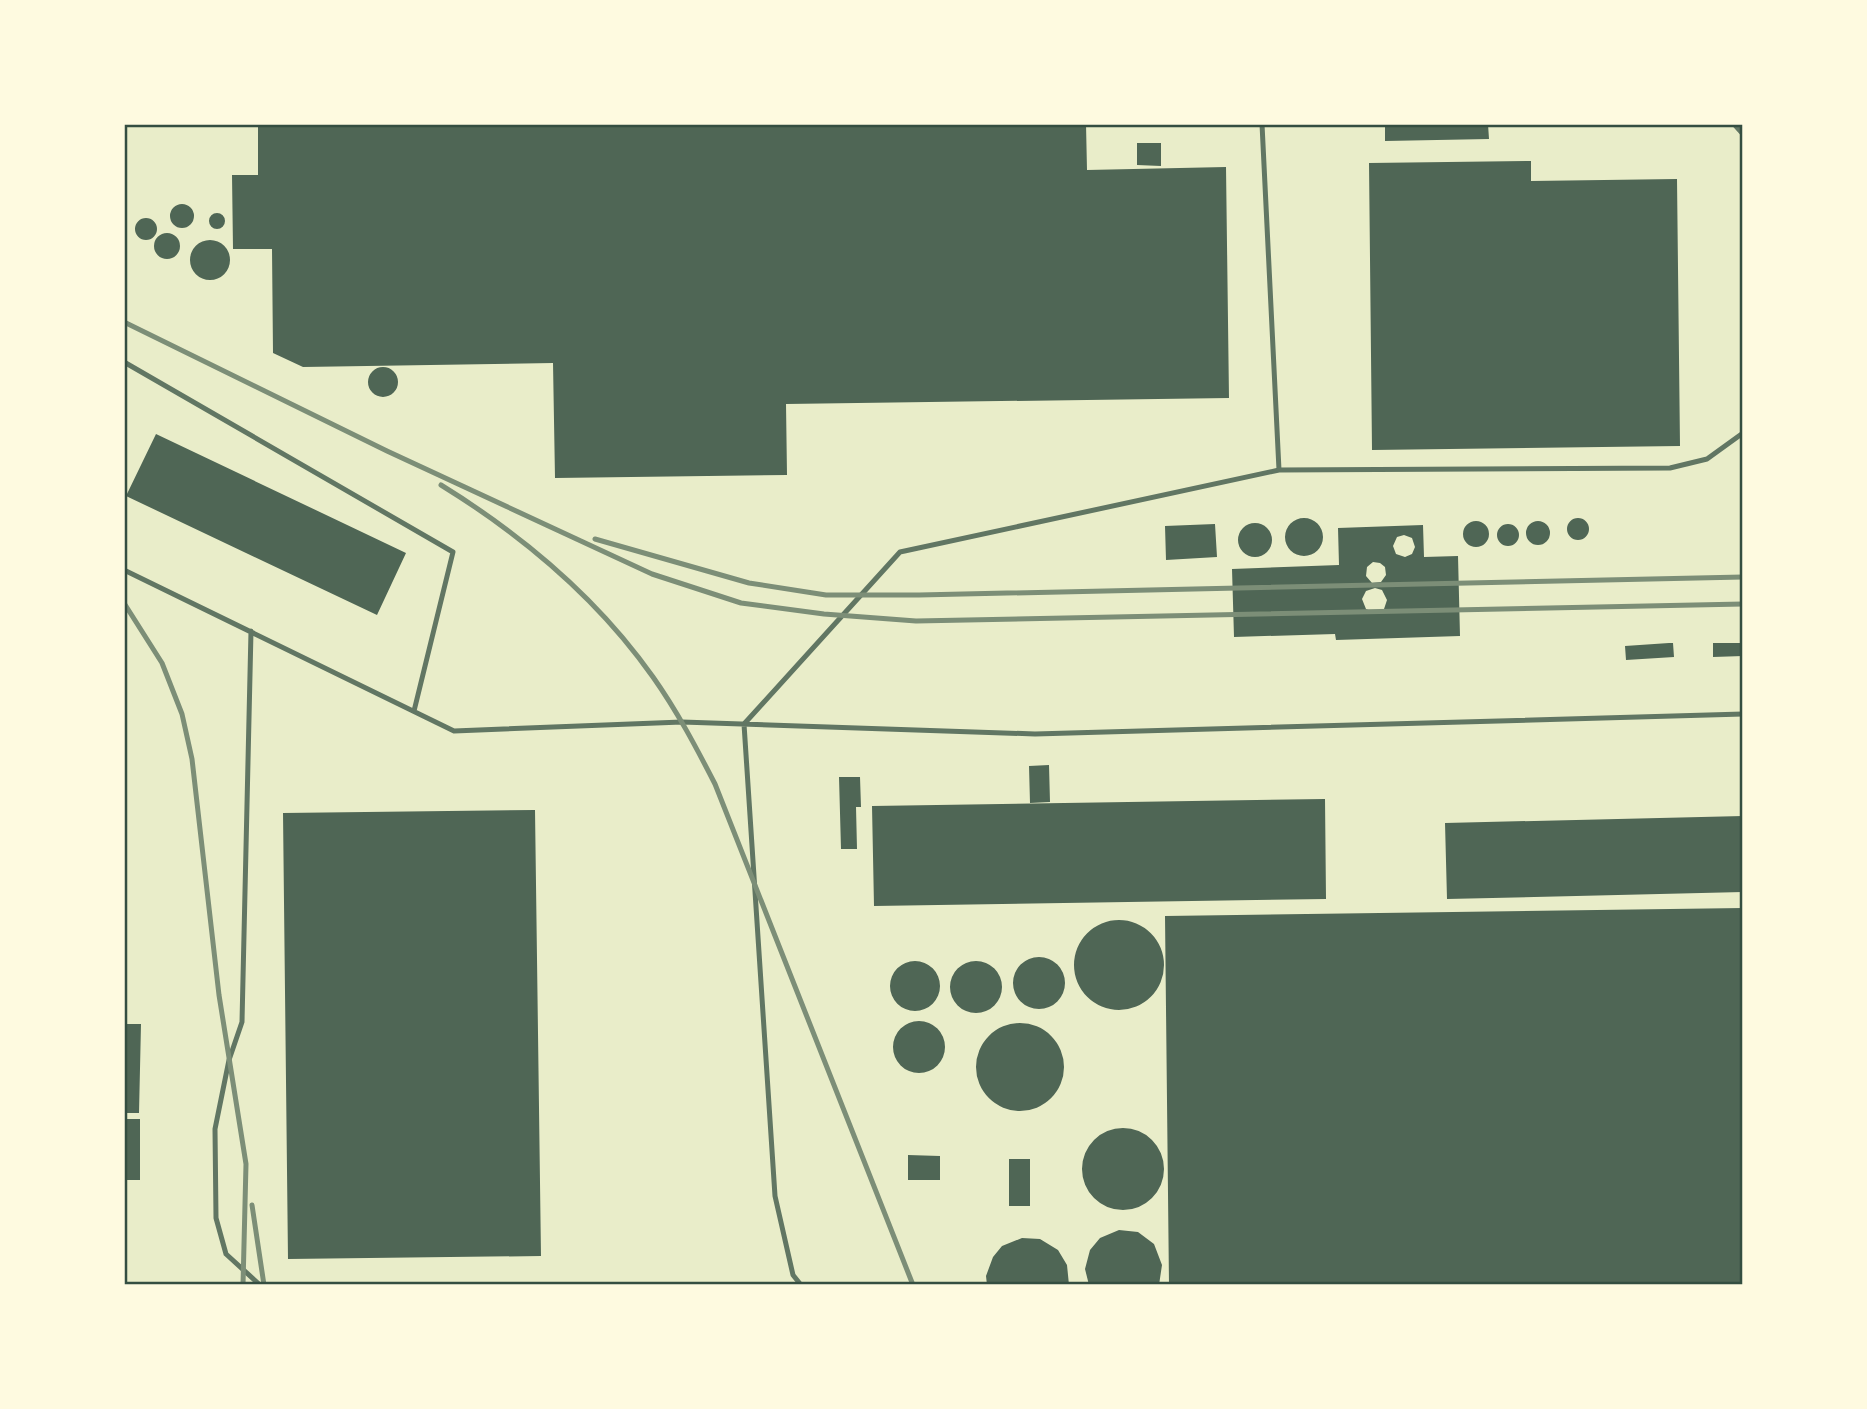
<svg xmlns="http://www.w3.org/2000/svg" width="1867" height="1409" font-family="'Source Sans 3',sans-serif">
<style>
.building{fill:#4f6655;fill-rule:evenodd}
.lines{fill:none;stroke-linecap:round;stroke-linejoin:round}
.service{stroke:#617663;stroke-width:5}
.rail{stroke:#7c8e77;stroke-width:5}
.neatline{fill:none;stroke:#344e41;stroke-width:2.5}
</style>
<rect width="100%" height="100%" fill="#e9edc9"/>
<!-- building -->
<path class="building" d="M258,124h828l1,46 139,-3 3,231 -443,6 1,71 -232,3 -2,-115 -250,4 -30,-14 -1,-104h-39l-1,-74h26z
M1385,124h103l1,15 -104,2z
M1137,143h24v23l-24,-1z
M1531,161v20l146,-2 3,267 -308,4 -3,-287z
M170 216a12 12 0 1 1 24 0a12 12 0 1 1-24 0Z
M209 221a8 8 0 1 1 16 0a8 8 0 1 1-16 0Z
M135 229a11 11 0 1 1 22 0a11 11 0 1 1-22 0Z
M154 246a13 13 0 1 1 26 0a13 13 0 1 1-26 0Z
M190 260a20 20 0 1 1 40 0a20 20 0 1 1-40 0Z
M368 382a15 15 0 1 1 30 0a15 15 0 1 1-30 0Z
M156,434l250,119 -29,62 -251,-119z
M1567 529a11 11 0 1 1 22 0a11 11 0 1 1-22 0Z
M1285 537a19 19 0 1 1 38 0a19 19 0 1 1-38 0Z
M1526 533a12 12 0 1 1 24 0a12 12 0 1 1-24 0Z
M1463 534a13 13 0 1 1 26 0a13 13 0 1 1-26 0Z
M1238 540a17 17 0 1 1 34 0a17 17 0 1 1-34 0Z
M1215,524l2,33 -51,3 -1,-34z
M1497 535a11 11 0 1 1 22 0a11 11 0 1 1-22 0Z
M1423,525l1,32 34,-1 2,80 -124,4 -1,-6 -101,3 -2,-68 107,-4 -1,-37zM1404,535l8,3 3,9 -3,7 -7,3 -9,-3 -3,-8 4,-9zM1373,562l7,1 5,4 1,8 -5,7 -9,1 -6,-7 1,-9zM1375,588l7,2 5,10 -3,9 -8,4 -10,-4 -4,-10 4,-8z
M1669,643h4l1,14 -48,3 -1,-14z
M1713,643h30v13l-30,1z
M1049,765l1,37 -20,1 -1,-37z
M839,777h21l1,30h-5l1,42h-16z
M1325,799l1,100 -452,7 -2,-100z
M535,810l6,446 -253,3 -5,-446z
M1743,816v76l-296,7 -2,-76z
M1743,908v377h-574l-4,-369z
M1074 965a45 45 0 1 1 90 0a45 45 0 1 1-90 0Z
M1013 983a26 26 0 1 1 52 0a26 26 0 1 1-52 0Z
M950 987a26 26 0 1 1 52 0a26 26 0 1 1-52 0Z
M890 986a25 25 0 1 1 50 0a25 25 0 1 1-50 0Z
M893 1047a26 26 0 1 1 52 0a26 26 0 1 1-52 0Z
M976 1067a44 44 0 1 1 88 0a44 44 0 1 1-88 0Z
M124,1024h17l-2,89h-15z
M124,1119h16v61h-16z
M1082 1169a41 41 0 1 1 82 0a41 41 0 1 1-82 0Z
M908,1155l32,1v24h-32z
M1009,1159h21v47h-21z
M1119,1230l19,2 16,12 8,21 -3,20h-70l-4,-16 5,-19 10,-12z
M1022,1238l18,1 18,11 9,15 2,20h-82l-1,-9 7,-19 9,-11z"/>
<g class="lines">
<!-- service -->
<path class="service" d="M1262,124l17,346
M1734,124l9,10
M124,362l329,190 -39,159
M124,570l330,161 228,-9 353,12 708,-20
M251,631l-9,391 -13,38 -14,69 1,89 10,36 34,31
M801,1285l-8,-10 -18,-79 -31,-472 156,-172 379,-82 391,-2 37,-9 36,-26"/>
<!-- rail -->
<path class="rail" d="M124,322l263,129 265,123 89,29 83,11 92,7 827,-17
M441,485c81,50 157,114 212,192 24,34 43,70 62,107l198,501
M595,539l154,44 77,12h93l824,-18
M124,603l38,60 20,51 10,45 27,236 27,169 -3,121
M252,1205l12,80"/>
</g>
<!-- border -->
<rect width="1867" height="1409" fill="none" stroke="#fefae0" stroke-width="252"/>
<rect x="126" y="126" width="1615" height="1157" class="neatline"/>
</svg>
